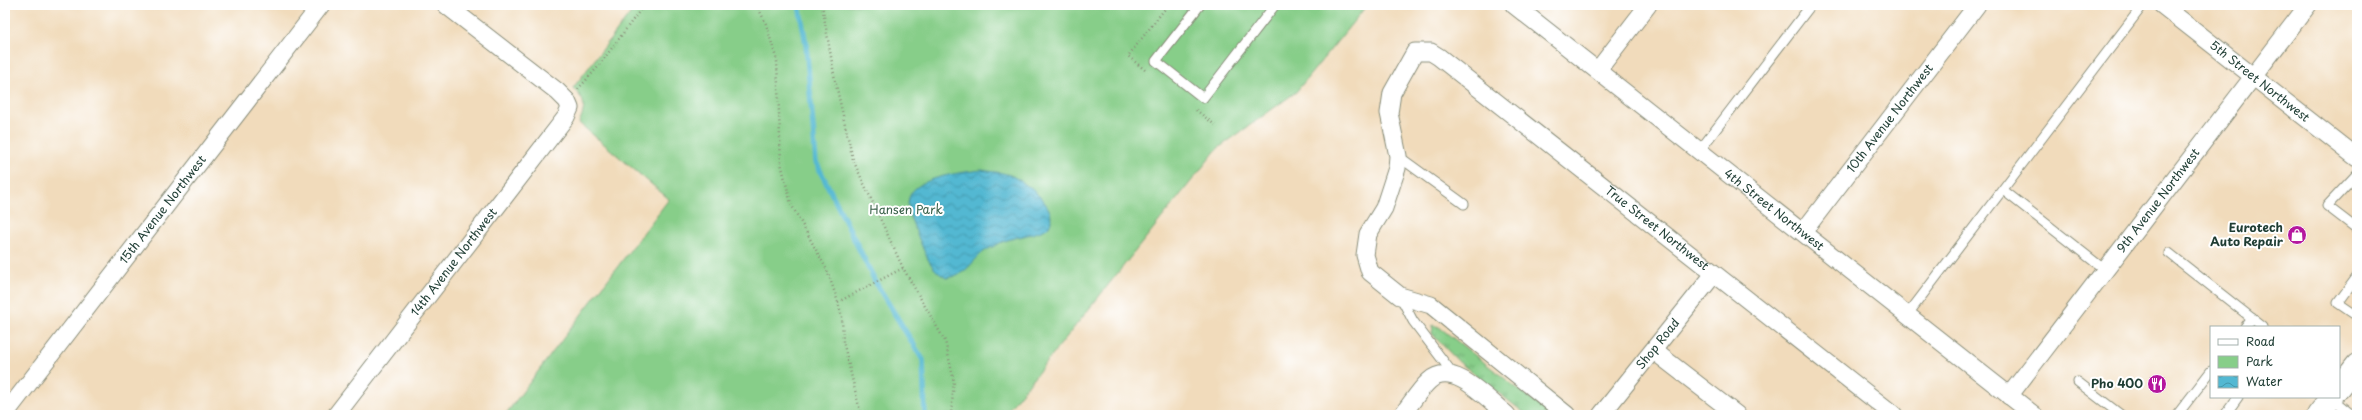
<svg xmlns="http://www.w3.org/2000/svg" width="2362" height="420" font-family="'Playpen Sans',sans-serif">
<style>
.grass{fill:url(#grass-tufts);stroke:#53865e}
.park{fill:#87ce89;stroke:#53865e}
.water{fill:url(#water-waves);stroke:#397a83}
.lines{fill:none;stroke-linecap:round;stroke-linejoin:round}
.stream{stroke:#53b8d2;stroke-width:5.5}
.service-casing{stroke:#888c78;stroke-width:11}
.minor-casing{stroke:#888c78;stroke-width:19}
.tertiary-casing{stroke:#888c78;stroke-width:24}
.path{stroke:#888c78;stroke-width:2.5;stroke-dasharray:1 3;stroke-linecap:butt}
.service{stroke:#fff;stroke-width:9}
.minor{stroke:#fff;stroke-width:17}
.tertiary{stroke:#fff;stroke-width:22}
.labels{text-anchor:middle;stroke-width:4;stroke-linejoin:round;paint-order:stroke}
.street-label{font-size:12px;fill:#1f3d34;stroke:#fff}
.park-label{font-size:12px;fill:#396149;stroke:#fff}
.poi-label{font-size:12px;font-weight:bold;fill:#1f3d34;stroke:#fff;text-anchor:end}
</style>
<defs>
<pattern id="grass-tufts" width="24" height="20" patternUnits="userSpaceOnUse"><rect width="24" height="20" fill="#87ce89"/><path d="M3 7l-1-3M5 7V3M7 7l1-3M15 17l-1-3M17 17v-4M19 17l1-3" fill="none" stroke="#6ea871"/></pattern>
<pattern id="water-waves" width="16" height="10" patternUnits="userSpaceOnUse"><rect width="16" height="10" fill="#53b8d2"/><path d="M0 5q4-4 8 0t8 0" fill="none" stroke="#4497ab"/></pattern>
</defs>
<rect width="100%" height="100%" fill="#fff"/>
<filter id="ink" filterUnits="userSpaceOnUse"><feTurbulence type="fractalNoise" baseFrequency=".025" numOctaves="2"/><feDisplacementMap in="SourceGraphic" scale="8" xChannelSelector="R" yChannelSelector="G"/><feConvolveMatrix kernelMatrix="1 2 1 2 8 2 1 2 1" color-interpolation-filters="sRGB"/></filter>
<filter id="wash" filterUnits="userSpaceOnUse"><feTurbulence type="fractalNoise" baseFrequency=".012" numOctaves="4" result="noise"/><feDisplacementMap in="SourceGraphic" scale="16" xChannelSelector="R" yChannelSelector="G"/><feGaussianBlur stdDeviation="0.9" result="paint"/><feColorMatrix in="noise" values="0 0 0 0 0 0 0 0 0 0 0 0 0 0 0 0 0 1.4 0 .05"/><feComposite in="paint" operator="in"/></filter>
<g filter="url(#wash)">
<rect width="100%" height="100%" fill="#f1dbbb"/>
<!-- grass -->
<path class="grass" d="M1433,325l6,2 112,88h-24l-68,-53 -27,-28z"/>
<!-- park -->
<path class="park" d="M635,5h732l-71,87 -79,57 -213,266h-499l164,-216 -90,-76c7,-17 7,-22 -6,-35l63,-82z"/>
<!-- water -->
<path class="water" d="M982,170c9,2 22,2 30,6 14,7 48,32 37,50 -5,8 -40,11 -51,18 -5,3 -11,5 -16,9 -14,13 -15,21 -36,25 -16,-9 -20,-23 -27,-39 -4,-12 -14,-28 -10,-41 5,-21 55,-26 73,-28z"/>
<g class="lines">
<!-- stream -->
<path class="stream" d="M799,5l7,39 10,118 61,123 46,75 2,55"/>
</g>
</g>
<g filter="url(#ink)">
<g class="lines">
<defs>
<path id="service" d="M1200,5l-44,56 47,37 72,-93
M1700,150l111,-145
M1398,156l66,48
M2357,174l-30,32 30,23
M2003,190l102,80
M2169,253l94,74
M2357,277l-19,26 19,13
M1400,296l13,25 41,54
M1908,314l235,-309
M2245,327l7,-9
M2078,382l43,33
M2331,398l21,17
M2177,415l34,-44
M2225,415l13,-18"/>
<g id="minor">
<path id="s1" d="M1514,5l520,410"/>
<path id="s2" d="M2162,5l195,153"/>
<path d="M1598,70l50,-65"/>
<path id="s3" d="M1803,232l174,-227"/>
<path d="M1654,351l83,64"/>
<path id="s4" d="M2009,396l299,-391"/>
<path id="s5" d="M5,414l316,-409"/>
<path id="s6" d="M336,415l230,-298 4,-9 -3,-7 -10,-10 -111,-86"/>
<path d="M1402,415c9,-11 17,-25 27,-34 24,-22 59,19 78,34"/>
<path id="s7" d="M1567,415l-136,-110 -31,-9 -30,-24 -5,-17 3,-21 16,-26 13,-40 1,-12 -9,-43 3,-20 23,-41h16l8,5 455,358"/>
<path id="s8" d="M1601,415l113,-141"/>
</g>
<path id="tertiary" d="M2339,388l18,-23
M2318,415l14,-18"/>
</defs>
<!-- service casing -->
<use href="#service" class="service-casing"/>
<!-- minor casing -->
<use href="#minor" class="minor-casing"/>
<!-- tertiary casing -->
<use href="#tertiary" class="tertiary-casing"/>
<!-- path -->
<path class="path" d="M757,5l9,19 11,37 4,102 10,41 36,66 11,32 4,15 1,24 18,74
M822,5l13,75 18,80 50,108 42,73 9,40 -3,34
M1145,70l-17,-14 40,-51
M578,89l19,-21 47,-63
M1196,110l19,15
M838,302l65,-34"/>
<!-- service -->
<use href="#service" class="service"/>
<!-- minor -->
<use href="#minor" class="minor"/>
<!-- tertiary -->
<use href="#tertiary" class="tertiary"/>
</g>
</g>
<!-- icons -->
<defs>
<symbol id="shop-disc" viewBox="-11 -11 22 22"><circle r="9.5" fill="#b5179e" stroke="#fff"/><path d="M-5-2.5h2.3a2.7 3.5 0 0 1 5.4 0H5L5.5 6h-11ZM-1.5-2.5h3a1.5 2.3 0 0 0-3 0Z" fill="#fff"/></symbol>
<symbol id="restaurant-disc" viewBox="-11 -11 22 22"><circle r="9.5" fill="#b5179e" stroke="#fff"/><path d="M-5-6h1v4h1v-4h1v4h1v-4h1v5L-1.5 .5V6h-2V.5L-5-1ZM5-6V6H3V1.5H1.5Q1.5-4 5-6Z" fill="#fff"/></symbol>
</defs>
<g fill-rule="evenodd">
<use href="#shop-disc" x="2286" y="224" width="22" height="22"/>
<use href="#restaurant-disc" x="2146" y="373" width="22" height="22"/>
</g>
<g class="labels">
<!-- street labels -->
<g class="street-label">
<text dy="4" stroke="none"><textPath href="#s2" startOffset="124">5th Street Northwest</textPath></text>
<text dy="4" stroke="none"><textPath href="#s3" startOffset="143">10th Avenue Northwest</textPath></text>
<text dy="4" stroke="none"><textPath href="#s4" startOffset="246">9th Avenue Northwest</textPath></text>
<text dy="4" stroke="none"><textPath href="#s1" startOffset="331">4th Street Northwest</textPath></text>
<text dy="4" stroke="none"><textPath href="#s5" startOffset="258">15th Avenue Northwest</textPath></text>
<text dy="4" stroke="none"><textPath href="#s7" startOffset="783">True Street Northwest</textPath></text>
<text dy="4" stroke="none"><textPath href="#s6" startOffset="193">14th Avenue Northwest</textPath></text>
<text dy="4" stroke="none"><textPath href="#s8" startOffset="91">Shop Road</textPath></text>
</g>
<!-- park labels -->
<g class="park-label">
<text x="906" y="214">Hansen Park</text>
</g>
<!-- poi labels -->
<g class="poi-label">
<text x="2283" y="232">Eurotech<tspan x="2283" dy="14">Auto Repair</tspan></text>
<text x="2143" y="388">Pho 400</text>
</g>
</g>
<!-- margin -->
<rect width="2362" height="420" fill="none" stroke="#fff" stroke-width="20"/>
<!-- legend -->
<rect x="2210" y="326" width="130" height="72" fill="#ffffff" stroke="#a5b1ae"/>
<rect x="2218" y="339" width="20" height="6" fill="#ffffff" stroke="#a5b1ae"/>
<text x="2246" y="346" font-size="12" fill="#1f3d34">Road</text>
<rect x="2218" y="356" width="20" height="12" fill="#87ce89" stroke="#a5b1ae"/>
<text x="2246" y="366" font-size="12" fill="#1f3d34">Park</text>
<rect x="2218" y="376" width="20" height="12" fill="url(#water-waves)" stroke="#a5b1ae"/>
<text x="2246" y="386" font-size="12" fill="#1f3d34">Water</text>
</svg>
